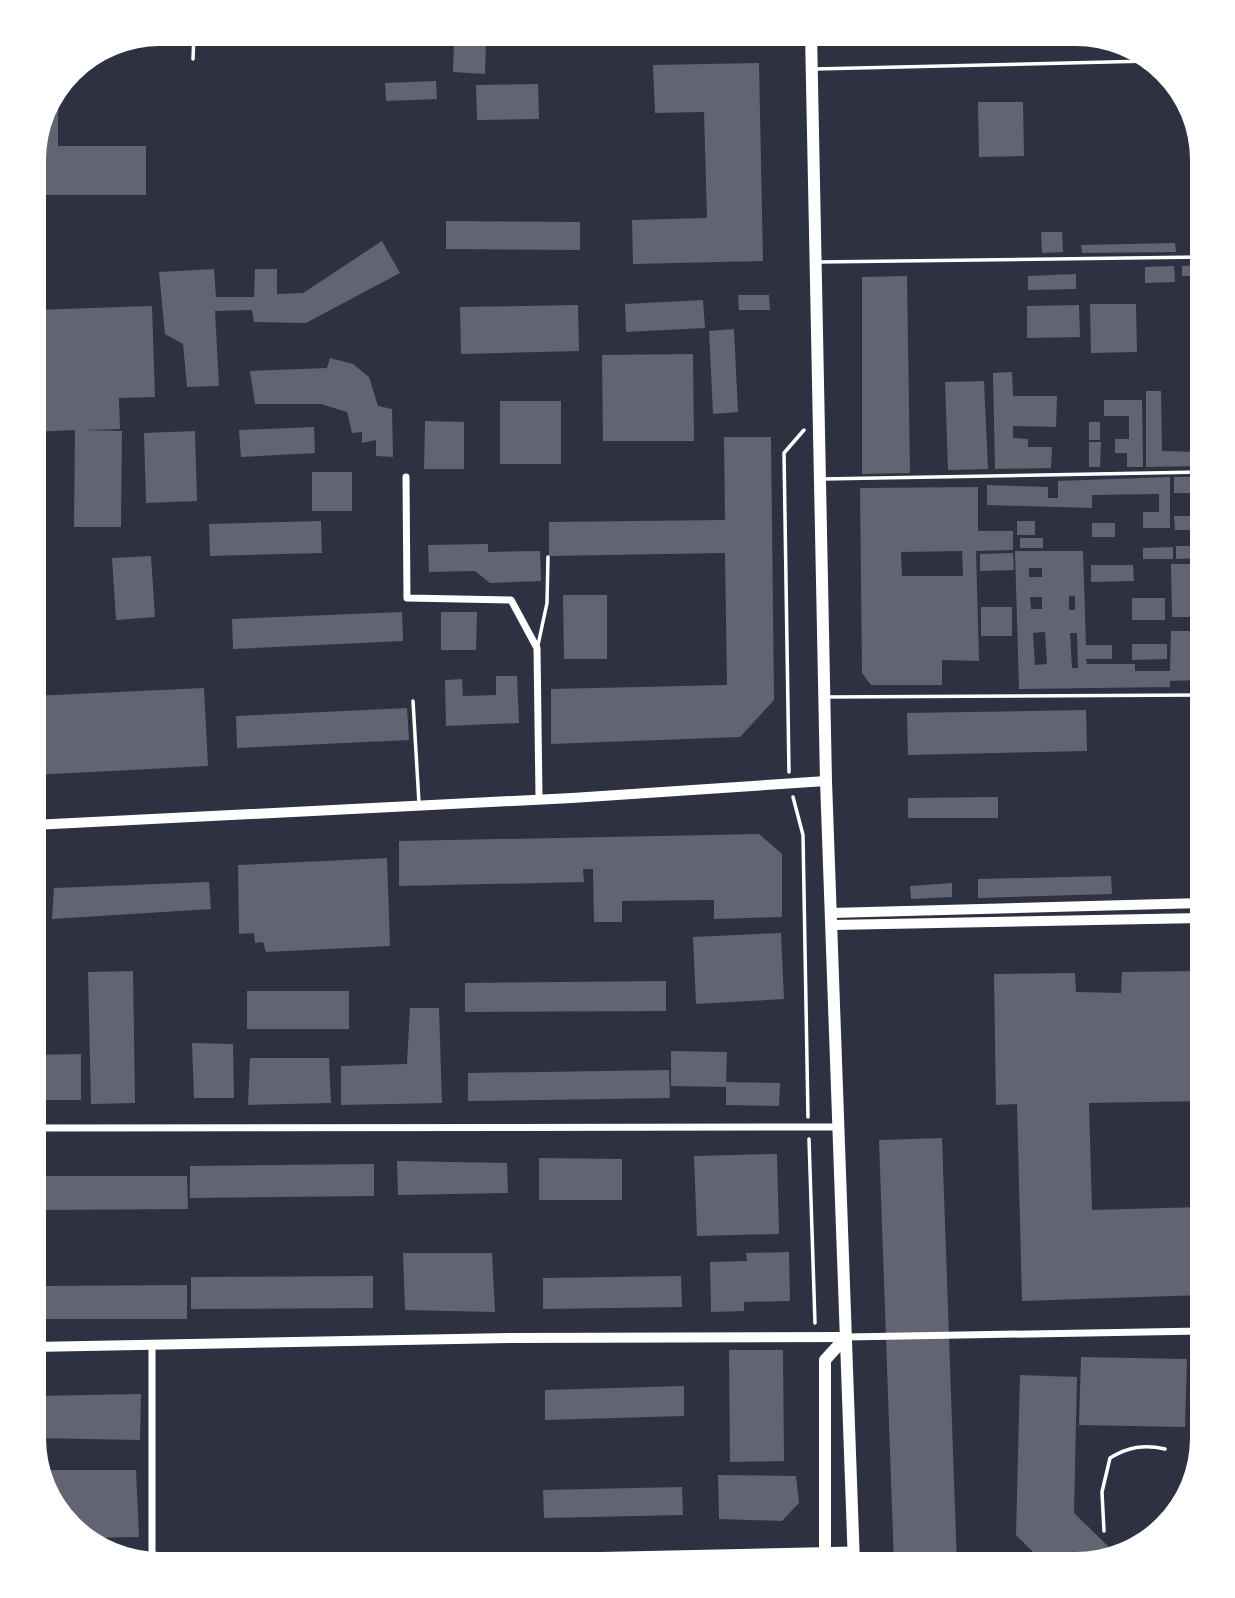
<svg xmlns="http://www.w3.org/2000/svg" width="1235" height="1598" font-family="Inter,sans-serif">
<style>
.building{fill:#626471;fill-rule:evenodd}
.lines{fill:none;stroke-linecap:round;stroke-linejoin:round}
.path{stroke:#fff;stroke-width:3.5}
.service{stroke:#fff;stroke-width:3.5}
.minor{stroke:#fff;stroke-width:7}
.tertiary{stroke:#fff;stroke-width:10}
.primary{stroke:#fff;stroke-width:12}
</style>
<rect width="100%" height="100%" fill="#2d3142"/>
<!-- building -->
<path class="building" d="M454,43l32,1 -1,30 -32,-2z
M759,63l4,198 -130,3 -1,-44 75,-2 -3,-106 -49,1 -2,-48z
M436,81l1,18 -51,2 -1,-18z
M538,84l1,35 -62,1 -1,-35z
M49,101h9v45h88v49h-112v-44z
M978,102h45l1,54 -45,1z
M446,221l134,1v28l-134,-1z
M1041,232h21l1,20 -21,1z
M382,241l18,32 -94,50 -52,-1 -2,-12 -37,1 4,75 -32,1 -4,-43 -18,-10 -6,-62 55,-3 2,28h38l1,-28h22v25l26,-1z
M1175,243l1,9 -94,1 -1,-8z
M1202,265v11h-20v-10z
M1174,266l1,16 -30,1v-16z
M1076,274v15l-48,1v-14z
M907,276l3,197 -48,1v-197z
M738,295h31l1,15h-31z
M703,300l2,28 -79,4 -1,-28z
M1090,304h46l1,48 -46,1z
M578,305l1,46 -118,3 -1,-47z
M1079,305l1,32 -53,1v-32z
M152,306l3,91 -36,1 1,31 -36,1 38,1 -1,96h-47l1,-97 -42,2 1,-122z
M734,329l4,83 -25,2 -4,-83z
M693,354l1,87h-91l-1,-86z
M330,358l23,6 16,13 9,29 14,3 1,48 -17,-1v-16l-14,3v-11l-10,1 -5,-21 -26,-8h-66l-5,-33 77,-3z
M1012,372l1,24h44l-1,31 -43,-1v12l15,1v8h24l-1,21 -56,1 -2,-96z
M984,381l4,88 -40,1 -3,-88z
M1146,391h15l1,60 37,1 -1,14 -52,1z
M1104,400h38l1,67h-16v-14h-12v-14h14v-23h-25z
M500,401h61v63h-61z
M425,421l39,1v47h-40z
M1089,422h11v18h-11z
M314,427l1,26 -74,4 -2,-27z
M195,431l2,70 -51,2 -2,-70z
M724,437h47l3,263 -34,37 -189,7v-55l176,-4 -2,-132 -176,3v-34l176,-2z
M1089,442h12l-1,25h-11z
M312,472h40v39h-40z
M1170,477v51h-27v-16h16v-18l-67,1v13l-105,-3v-20l61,2v11h10v-17z
M1174,477h28v16h-28z
M978,487v44h35v19l-37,1 3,110 -37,-1v25h-71l-9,-12 -2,-185zM962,551l1,25h-61l-1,-24z
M1174,516h28v14h-27z
M321,521l1,32 -112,3 -1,-32z
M1017,521h18v14h-18z
M1092,523h23v14h-23z
M1020,538h23v10h-23z
M488,544v8l52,-1 1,30 -51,2 -15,-12 -46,1 -1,-27z
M1176,546h26v12l-26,1z
M1173,547v12h-30v-11z
M1015,551h68l3,94h26v14h-26l1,5h48v7h35l1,-40h31v49l-32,1v6l-151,2zM1029,568h13v9h-13zM1069,596h6v14h-6zM1030,597h12v12h-11zM1045,632l2,32 -12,1 -2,-32zM1070,633h7l1,35h-6z
M1013,553l1,17 -34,1v-17z
M151,556l4,61 -39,3 -4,-62z
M1171,564h31v53h-30z
M1091,565h42l1,16 -43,1z
M563,595h44v64h-43z
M1132,598h33v22h-33z
M981,607h31v29h-31z
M402,612l1,29 -170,8 -1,-30z
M441,612h36l-1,38h-35z
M1132,644h35v15l-35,1z
M496,676h21l2,47 -73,3 -1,-46 17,-1 1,17 33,-1z
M204,688l4,78 -175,9v-79z
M407,708l2,32 -172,8 -1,-32z
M1086,710l1,41 -179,4 -1,-42z
M998,797v21h-90v-20z
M759,834l23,20v63l-68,2v-19l-92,1v21h-28l-1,-53h-10l1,13 -185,4v-45z
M387,858l3,88 -124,6 -3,-10 -8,1 -1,-10 -15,1 -1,-69z
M1111,876l1,18 -134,4v-19z
M209,882l2,27 -159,10 2,-31z
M952,883v14l-41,2 -1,-13z
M781,933l3,66 -88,5 -3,-67z
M133,971l2,132 -44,1 -3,-132z
M1202,971v130l-113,2 3,107 110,-3v88l-180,6 -5,-197 -21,1 -2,-131 81,-1 1,19 45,1 1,-21z
M666,981v30l-201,1v-29z
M247,991h102v38h-102z
M410,1008h29l3,95 -101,2v-39l66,-2z
M192,1043l41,1 1,54h-40z
M671,1051l56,1 -1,30 54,1 -1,23 -53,-1v-18l-55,-1z
M81,1054v46h-48v-45z
M250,1058h79l2,45 -83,2z
M669,1070l1,28 -202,3v-28z
M942,1138l15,427h-63l-15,-425z
M777,1154l2,80 -82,2 -3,-80z
M539,1158l83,1v41h-83z
M397,1161l110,2 1,30 -110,2z
M374,1164v32l-184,2v-32z
M41,1176h146l1,33 -147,1z
M789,1252l1,49 -46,1v9l-33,1 -1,-50 37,-1 -1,-8z
M403,1253h89l3,59 -90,-2z
M373,1276v32l-182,1v-32z
M681,1276l1,31 -139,2v-31z
M187,1285v34h-143l-1,-33z
M729,1350h54l1,111 -54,1z
M1081,1357l106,2 -2,68 -106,-2z
M1020,1375l57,2 -3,136 41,40 -39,12h-30l-30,-30z
M684,1386v30l-139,4v-30z
M141,1394l-1,46 -107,-2v-42z
M43,1470h93l3,67 -53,1 -32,-30z
M718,1475l78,1 3,27 -17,18 -63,-2z
M682,1487l1,28 -139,3 -1,-28z
M797,1558v7h-39v-6z"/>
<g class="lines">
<!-- path -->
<path class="path" d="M789,772l-5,-319 20,-23
M793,797l10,38 5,282
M809,1139l6,184"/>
<!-- service -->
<path class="service" d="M512,33l13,4 282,3
M193,59l1,-26
M814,69l336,-8
M819,262l383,-5
M822,479l380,-7
M538,645l9,-42 1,-46
M826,697l376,-2
M413,701l6,102
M1104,1531l-2,-39 8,-34c18,-11 34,-14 55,-9"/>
<!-- minor -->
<path class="minor" d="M406,477l1,121 104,2 26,48 2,149
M33,1128l806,-1
M846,1337l356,-6
M152,1345v218
M159,1565l695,-15"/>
<!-- tertiary -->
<path class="tertiary" d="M33,825l539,-27 254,-17
M831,913l371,-10
M832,925l370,-7
M33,1347l479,-9 334,-1"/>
<!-- primary -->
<path class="primary" d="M811,33l15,748 28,784
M825,1565v-205l21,-23"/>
</g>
<!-- crop -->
<path d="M0 0H1235V1598H0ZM160 46H1076A114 114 0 0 1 1190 160V1438A114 114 0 0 1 1076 1552H160A114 114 0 0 1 46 1438V160A114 114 0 0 1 160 46Z" fill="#fff" fill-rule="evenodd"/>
</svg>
